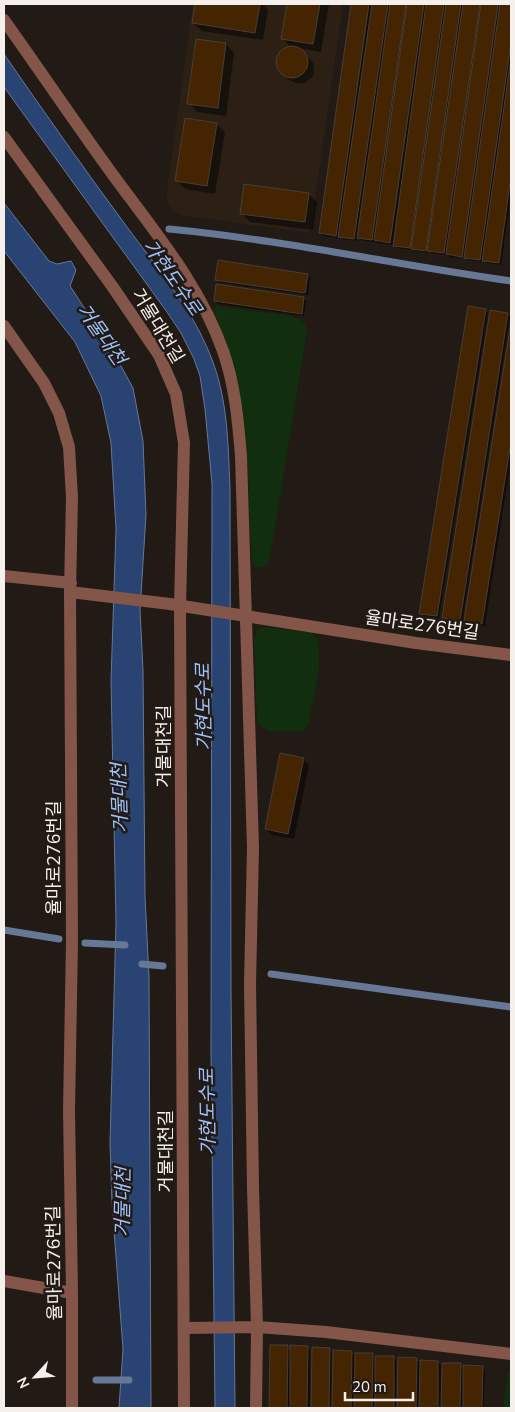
<svg xmlns="http://www.w3.org/2000/svg" width="515" height="1412" font-family="'Nunito Sans','Noto Sans KR',sans-serif">
<style>
.built{fill:#2c2015}
.green{fill:#112e0e}
.water{fill:#294472;stroke:#667896}
.shadow{fill:#0007}
.lines{fill:none;stroke-linecap:round;stroke-linejoin:round}
.stream{stroke:#667896;stroke-width:7}
.building{fill:#452401;stroke:#473e37}
.lane{stroke:#845649;stroke-width:12}
.street{stroke:#845649;stroke-width:12}
.labels{text-anchor:middle;stroke-width:5;stroke-linejoin:round;paint-order:stroke}
.street-label{font-size:18px;fill:#f5f0eb;stroke:#221a14}
.water-label{font-size:19px;font-style:italic;fill:#9dc1fc;stroke:#221a14}
</style>
<rect width="100%" height="100%" fill="#221a14"/>
<!-- built -->
<path class="built" d="M193,4h150l-33,229 -130,-18 -8,-6 -6,-10z"/>
<!-- green -->
<path class="green" d="M217,306l73,10c11,3 15,5 17,16l-37,226 -2,6 -9,4 -5,-2 -2,-6c-6,-86 1,-164 -37,-245l-2,-7z
M263,627l46,5 8,5c7,26 -4,61 -9,88l-5,6h-33l-8,-3 -5,-6 -3,-83 2,-8z
M511,1369v39h-8l5,-35z"/>
<!-- water -->
<path class="water" d="M4,54c40,58 81,116 123,173 31,42 65,81 84,130 17,42 17,87 19,131l1,503 4,417h-20l-4,-356 1,-568 -7,-75 -5,-33 -6,-17 -13,-26 -14,-21 -163,-225z
M4,203l45,58 8,3 14,-3 5,9 -6,16 45,69 18,33 10,53 3,74 -6,95 3,60 2,226 4,81 2,431h-32l4,-59 -11,-145 -2,-61 6,-221 -5,-241 5,-152 -5,-86 -10,-47 -26,-54 -71,-91z"/>
<!-- shadow -->
<path class="shadow" d="M196,4h66l6,6 -5,30 -61,-9 -9,-8z
M288,4h41l-8,48 -22,-4 14,14 1,11 -2,4 -7,6h-10l-8,-4 -9,-11v-11l6,-8 7,-2 -9,-9z
M353,4h144l-37,254 -10,-1 -3,-3 -1,1 -15,-2 -3,-3v3l-13,-2 -3,-2v1l-15,-2 -4,-3 -15,-2 -3,-4 -1,3 -13,-2 -4,-4v5l-15,-2 -4,-4v3l-15,-2 -3,-3z
M499,4h12v191l-10,70 -15,-2 -3,-3v2l-15,-2 -3,-3 -2,1z
M226,44l8,9 -8,63 -29,-4 -8,-9z
M216,124l9,8 -10,62 -30,-5 -8,-9z
M308,194l9,8 -4,28 -63,-8 -9,-9z
M308,275l2,2 -2,18 -89,-13 -2,-3z
M304,298l2,3 -2,15 -86,-12 -3,-3z
M485,310l3,3 -49,305 -16,-2 -3,-3z
M507,314l3,2 -48,307 -16,-3 -3,-2z
M511,330v129l-26,167 -17,-3 -3,-3z
M303,759l6,6 -15,74 -22,-4 -6,-6z
M271,1346h16l5,5 16,-4 2,3v58h-40z
M313,1349h16l3,3 -1,56h-19z
M335,1352h17l4,5 16,-3 4,3 18,1 2,2v48h-62z
M399,1359h17l5,5 17,-2 5,5 17,-2 5,4 17,-2 3,3 -1,38h-85z"/>
<g class="lines">
<!-- stream -->
<path class="stream" d="M169,229c115,11 228,36 342,52
M4,930l55,9
M85,943l40,2
M142,964l21,2
M271,974l240,33
M96,1380h33"/>
</g>
<!-- building -->
<path class="building" d="M195,4h65l-5,29 -63,-10z
M287,4h33l-7,40 -32,-5z
M351,4h18l-33,232 -17,-3z
M372,4h16l-34,235 -16,-2z
M390,4h16l-34,236 -15,-2z
M407,4h17l-34,239 -16,-3z
M426,4h18l-34,244 -17,-2z
M446,4h15l-35,247 -15,-2z
M463,4h17l-36,249 -17,-2z
M481,4h17l-36,253 -16,-3z
M500,4h11v39l-31,217 -16,-2z
M196,39l30,4 -8,65 -31,-4z
M276 62a16 16 0 1 1 32 0a16 16 0 1 1-32 0Z
M511,58v118l-12,87 -17,-2z
M185,118l32,5 -10,63 -32,-5z
M244,184l65,9 -4,29 -65,-8z
M218,260l90,14 -3,19 -90,-13z
M216,284l88,13 -2,17 -88,-13z
M468,306l18,3 -49,307 -18,-2z
M490,310l18,3 -48,308 -18,-3z
M511,322v120l-29,182 -18,-3z
M280,753l24,5 -16,76 -23,-5z
M270,1345h18l-1,63h-18z
M290,1345l18,1 -1,62h-17z
M312,1347l18,1 -1,60h-18z
M333,1350l19,1 -1,57h-19z
M355,1353h18l-1,55h-18z
M375,1356h19v52h-19z
M398,1357l19,1 -1,50h-19z
M420,1360l18,1v47h-19z
M442,1363h19l-1,45h-19z
M463,1365l20,1 -1,42h-19z"/>
<g class="lines">
<!-- lane -->
<path class="lane" d="M4,20c37,52 72,104 109,155 41,56 87,110 110,176 12,34 15,69 18,105l12,392 -3,136 3,204 4,139 -1,81
M4,326l40,57 15,30 10,34 3,50 -2,95 2,349 -3,170 3,182v115
M4,576l67,7
M70,592l100,12 246,39 95,12
M4,1281l68,12
M185,1328l72,-1 69,5 185,22"/>
<!-- street -->
<path class="street" d="M4,137l108,149 47,69 17,39 8,49 -4,163 4,802"/>
</g>
<g class="labels">
<!-- street labels -->
<g class="street-label">
<text transform="translate(158 326) rotate(59)" y="6">거물대천길</text>
<text transform="translate(422 625) rotate(8)" y="6">율마로276번길</text>
<text transform="translate(164 746) rotate(-90)" y="6">거물대천길</text>
<text transform="translate(54 858) rotate(-90)" y="6">율마로276번길</text>
<text transform="translate(166 1151) rotate(-90)" y="6">거물대천길</text>
<text transform="translate(54 1263) rotate(-91)" y="6">율마로276번길</text>
</g>
<!-- water labels -->
<g class="water-label">
<text transform="translate(173 277) rotate(55)" y="7">가현도수로</text>
<text transform="translate(102 334) rotate(55)" y="7">거물대천</text>
<text transform="translate(203 707) rotate(-91)" y="7">가현도수로</text>
<text transform="translate(119 798) rotate(-92)" y="7">거물대천</text>
<text transform="translate(207 1112) rotate(-91)" y="7">가현도수로</text>
<text transform="translate(122 1202) rotate(-89)" y="7">거물대천</text>
</g>
</g>
<!-- border -->
<rect width="515" height="1412" fill="none" stroke="#f5f0eb" stroke-width="10"/>
<!-- north arrow -->
<g transform="translate(35 1377) rotate(244)" stroke="#221a14" stroke-width="4" paint-order="stroke">
<path d="M0-4L9 19L0 12L-9 19Z" fill="#f5f0eb"/>
<text y="-8" font-size="14" font-weight="bold" text-anchor="middle" fill="#f5f0eb">N</text>
</g>
<!-- scale -->
<path d="M345 1392v8h68v-8" fill="none" stroke="#f5f0eb" stroke-width="2.5"/>
<text x="352" y="1392" font-size="15" fill="#f5f0eb" stroke="#221a14" stroke-width="4" paint-order="stroke">20 m</text>
</svg>
